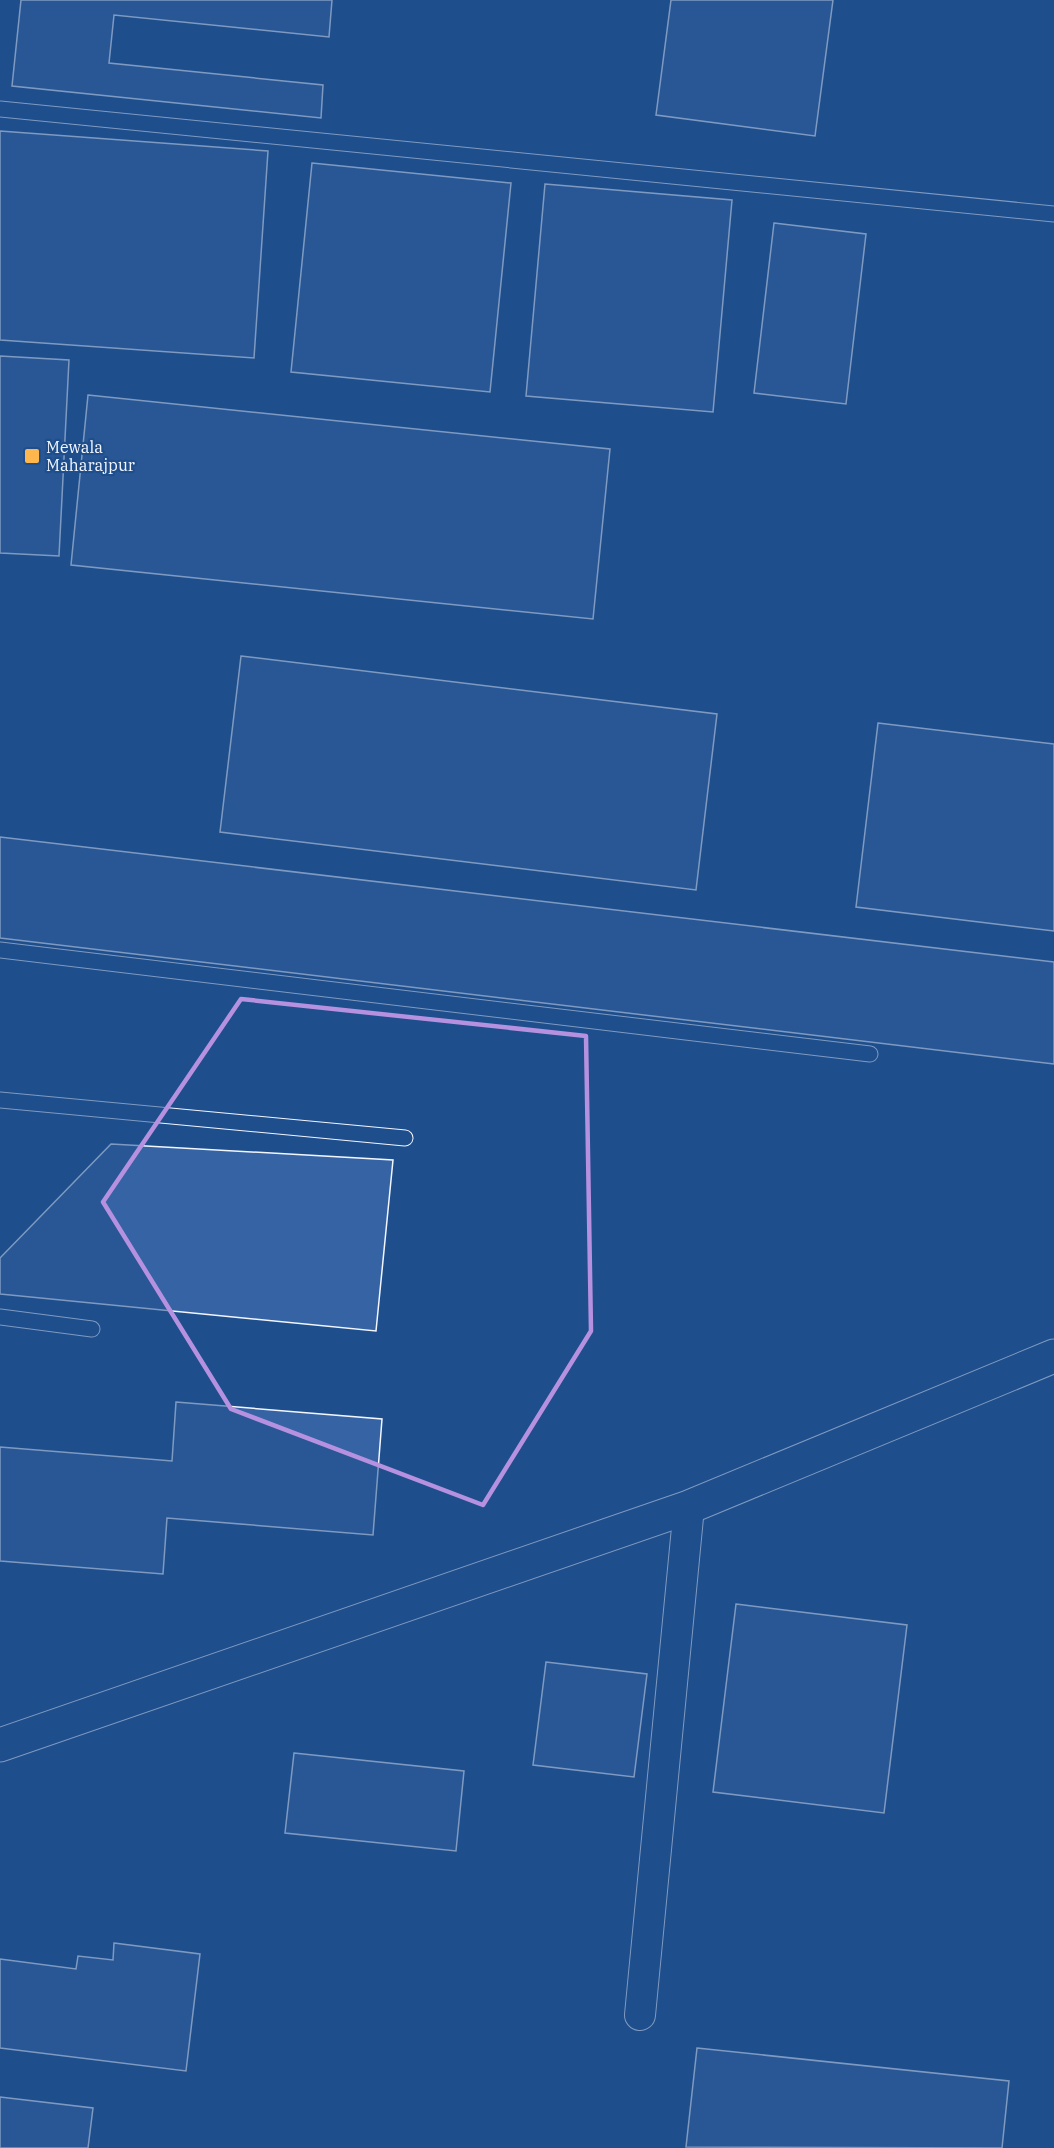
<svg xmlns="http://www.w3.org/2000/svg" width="1054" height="2148" font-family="'IBM Plex Serif',serif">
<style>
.building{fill:#3563a3;stroke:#f2f6ff;stroke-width:1.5}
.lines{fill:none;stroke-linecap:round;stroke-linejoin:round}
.lane-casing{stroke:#f2f6ff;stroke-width:17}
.street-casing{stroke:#f2f6ff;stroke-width:32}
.secondary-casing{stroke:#f2f6ff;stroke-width:35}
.lane{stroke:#1f4e8c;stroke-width:15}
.street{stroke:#1f4e8c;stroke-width:30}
.secondary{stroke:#1f4e8c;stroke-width:33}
.marked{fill:none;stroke:#b691df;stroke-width:4.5;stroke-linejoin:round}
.poi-dot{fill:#ffb74d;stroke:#1f4e8c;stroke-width:2}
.labels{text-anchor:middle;stroke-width:4.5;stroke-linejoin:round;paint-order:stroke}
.poi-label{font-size:16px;fill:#f2f6ff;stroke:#1f4e8c;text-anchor:start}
</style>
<rect width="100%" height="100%" fill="#1f4e8c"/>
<!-- building -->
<path class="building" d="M21,0h311l-3,37 -215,-22 -5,48 214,22 -2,33 -309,-32z
M671,0h162l-18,136 -159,-21z
M0,131l268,20 -14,207 -254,-18z
M312,163l199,20 -21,209 -199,-20z
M545,184l187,16 -19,212 -187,-16z
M774,223l92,11 -20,170 -92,-11z
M0,356l69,4 -10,196 -59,-3z
M88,395l522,54 -17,170 -522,-54z
M241,656l476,58 -21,176 -476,-58z
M878,723l176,21v187l-198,-24z
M0,837l1054,125v102l-1054,-126z
M111,1144l282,16 -17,171 -376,-37v-36z
M176,1402l206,17 -9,116 -206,-17 -4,56 -163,-13v-114l172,14z
M736,1604l171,21 -23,188 -171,-21z
M546,1662l101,12 -13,103 -101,-12z
M294,1753l170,18 -8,80 -171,-18z
M114,1943l86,11 -14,117 -186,-23v-89l76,10 2,-13 35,4z
M697,2048l312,33 -7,67 -316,-1z
M0,2097l93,11 -5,40h-88z"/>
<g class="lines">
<defs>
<path id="lane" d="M0,109l1054,105
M0,950l870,104
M0,1100l405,38
M0,1317l92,12"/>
<path id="street" d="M640,2015l49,-508"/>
<path id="secondary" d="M0,1745l689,-238 365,-151"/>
</defs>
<!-- lane casing -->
<use href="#lane" class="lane-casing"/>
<!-- street casing -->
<use href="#street" class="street-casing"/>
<!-- secondary casing -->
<use href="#secondary" class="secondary-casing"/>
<!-- lane -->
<use href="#lane" class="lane"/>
<!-- street -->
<use href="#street" class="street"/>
<!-- secondary -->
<use href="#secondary" class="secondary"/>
</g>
<!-- marked area -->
<path d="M0 0H1054V2148H0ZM241,999l345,37 5,295 -108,174 -252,-96 -128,-207z" fill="#1f4e8c" fill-opacity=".55" fill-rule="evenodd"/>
<path class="marked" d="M241,999l345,37 5,295 -108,174 -252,-96 -128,-207z"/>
<!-- markers -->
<rect class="poi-dot" x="24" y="448" width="16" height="16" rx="3"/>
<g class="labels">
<!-- poi labels -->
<g class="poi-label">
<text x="46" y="453">Mewala<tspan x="46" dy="18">Maharajpur</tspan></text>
</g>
</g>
</svg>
